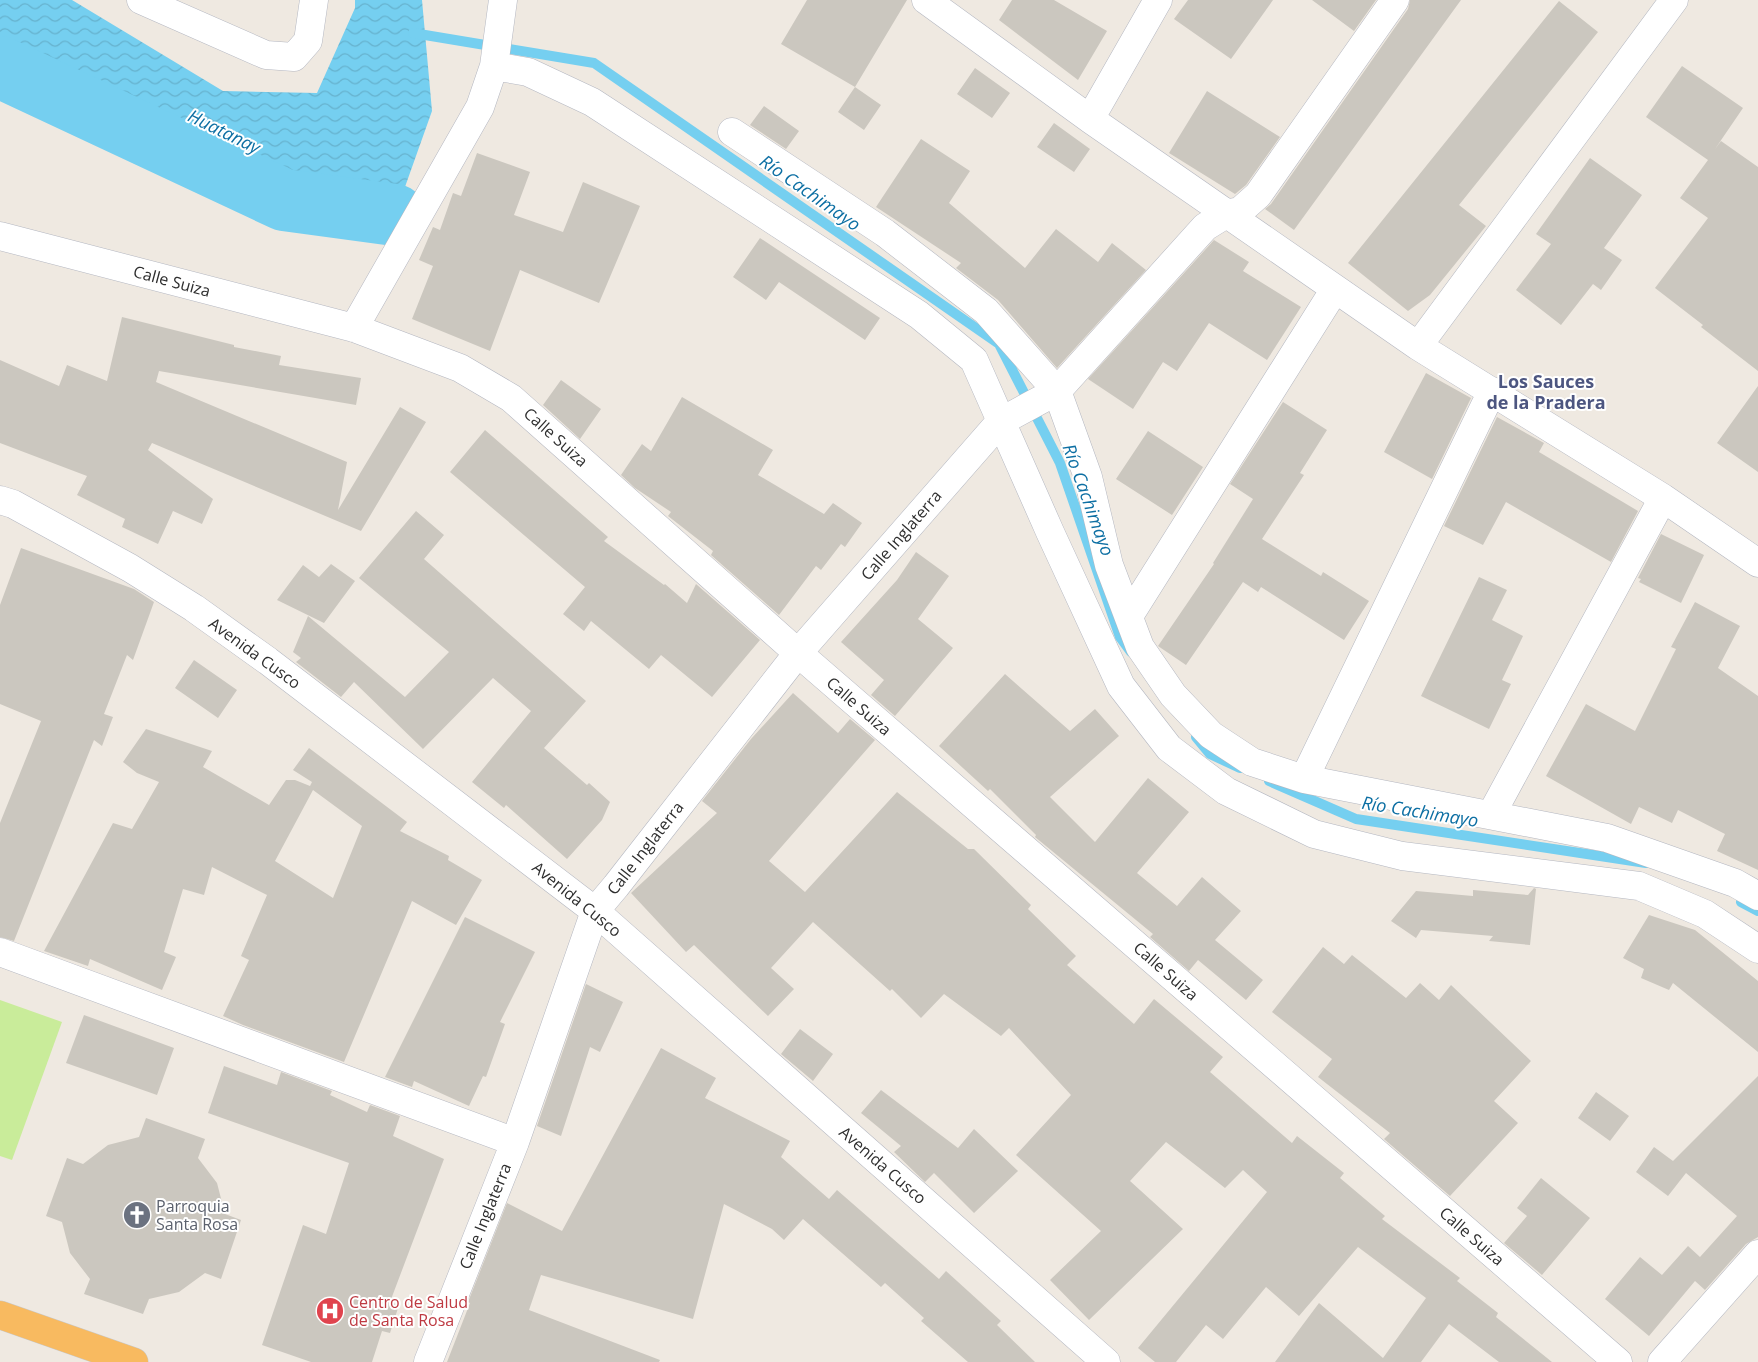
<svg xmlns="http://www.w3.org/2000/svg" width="1758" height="1362" font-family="'Open Sans',sans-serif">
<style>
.pitch{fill:#c9ec9a}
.water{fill:url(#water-waves)}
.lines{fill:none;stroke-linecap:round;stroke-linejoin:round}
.stream{stroke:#75cff0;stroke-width:10}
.river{stroke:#75cff0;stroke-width:62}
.building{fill:#cbc7bf;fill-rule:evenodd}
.minor-casing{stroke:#b4b7c1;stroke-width:29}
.trunk-casing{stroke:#c9c9c9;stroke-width:29}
.minor{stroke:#fff;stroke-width:28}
.trunk{stroke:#f8ba60;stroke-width:28}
.labels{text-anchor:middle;stroke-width:4;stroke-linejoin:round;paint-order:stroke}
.street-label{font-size:16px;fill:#2e2e2e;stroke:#fff}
.worship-label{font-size:16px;fill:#5b616d;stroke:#fff;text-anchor:start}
.health-label{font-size:16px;fill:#be3a42;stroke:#fff;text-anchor:start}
.water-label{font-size:18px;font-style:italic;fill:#0d6fa3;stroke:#fff}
.neighbourhood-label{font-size:18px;font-weight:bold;fill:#4d5680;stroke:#fff}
</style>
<defs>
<pattern id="water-waves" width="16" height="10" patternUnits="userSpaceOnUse" patternTransform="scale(1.25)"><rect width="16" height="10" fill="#75cff0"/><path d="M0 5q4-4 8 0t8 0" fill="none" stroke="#66b2ce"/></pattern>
</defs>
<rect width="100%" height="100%" fill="#efe9e1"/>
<!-- pitch -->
<path class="pitch" d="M0,1000l62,22 -50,138 -12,-4z"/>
<!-- water -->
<path class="water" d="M0,0h72l151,91 94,2 38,-85v-8h67l10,111 -37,104 -111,-15 -284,-133z"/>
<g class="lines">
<!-- stream -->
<path class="stream" d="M413,33l181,30 405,281 61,119 60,174 11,15
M1196,737l14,17 30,14
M1269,781l87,38 290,44
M1741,902l17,9"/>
<!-- river -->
<path class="river" d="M0,67l284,133 111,15"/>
</g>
<!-- building -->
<path class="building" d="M807,0h100l-52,87 -74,-43z
M1012,0h42l53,31 -29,49 -79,-60z
M1188,0h85l-42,59 -57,-40z
M1312,0h64l-22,31z
M1410,0h51l-167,230 -29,-21 6,-5 137,-195z
M1559,1l39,31 -139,173 27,21 -56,69 -22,16 -60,-48z
M1682,66l61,42 -28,41 6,-8 37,26v204l-57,-44 2,-2 -48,-37 53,-70 -28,-20 28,-38 -62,-43z
M975,68l35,25 -18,25 -35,-24z
M855,87l26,18 -17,25 -26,-18z
M1207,91l73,46 -34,48 -11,9 -66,-41z
M764,106l35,25 -13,18 -36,-24z
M1054,123l36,26 -16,23 -37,-25z
M921,139l49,32 -21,32 76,65 31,-39 42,33 14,-19 34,27 -89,98 -59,-68 -42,-32 5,-5 -85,-56z
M477,153l53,19 -16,43 49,17 20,-50 57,24 -41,97 -79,-33 -30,81 -78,-32 21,-53 -14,-6 14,-33 7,3 13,-37 8,3z
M1590,158l52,37 -38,53 18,12 -21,30 -8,-6 -32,41 -45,-35 35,-46 -15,-10z
M760,238l120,80 -15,22 -86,-58 -13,18 -33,-23z
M1214,240l35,22 -6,9 58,36 -34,53 -58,-37 -32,48 -14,-9 -30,47 -45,-30z
M122,317l112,28v2l47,9 -2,9 82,13 -5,27 -197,-34 -3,11 191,80 -9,48 62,-103 26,15 -65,109 -209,-88 -4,7 65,49 -11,25 -29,-13 -15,33 -36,-17 3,-8 -48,-24 10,-19 -87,-33v-83l59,26 8,-21 40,16z
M1426,373l45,25 -39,81 -48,-27z
M561,380l40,29 -21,30 -37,-34z
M1758,386v86l-41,-29z
M682,397l91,53 -15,25 66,39 9,-11 29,20 -17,24 -4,-3 -20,26 -5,-4 -37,49 -68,-60 2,-4 -45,-35 3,-4 -36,-24 -14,-13 21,-31 9,7z
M1283,402l44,28 -27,43 4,2 -42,64 59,37 2,-4 46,29 -25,39 -83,-53 -3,5 -15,-10 -57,83 -28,-19 56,-82 -1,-1 40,-64 -23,-15z
M1497,417l47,26 -5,9 99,59 -27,51 -105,-60 -23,43 -39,-19z
M485,430l123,107 -4,4 60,44 1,-1 22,19 9,-19 64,56 -48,57 -51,-42 -12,14 -58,-48 -7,10 -21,-17 22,-27 -135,-115z
M1148,431l55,36 -31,48 -56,-36z
M416,511l28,24 -20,24 162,142 -42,47 43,37 2,-2 21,19 -8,18 -35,39 -61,-54 -2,3 -32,-26 59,-71 -38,-33 -70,71 -69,-67 -13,15 -45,-35 5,-4 -8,-6 15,-36 97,81 44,-45 -90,-74z
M1661,534l43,21 -23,48 -42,-21 2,-3 -3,-1z
M21,548l113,41 20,13 -21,58 -6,-5 -23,59 9,3 -11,29 -8,-6 -80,201 -14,-4v-114l41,-102 -41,-17v-99z
M916,552l33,24 -31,43 35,29 -58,68 -24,-21 13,-15 -43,-38 56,-62z
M331,564l24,17 -31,42 -47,-23 26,-35 16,12z
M1479,577l28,13 -15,30 31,16 -21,44 9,4 -22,45 -68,-33z
M1695,602l45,24 -22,42 40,28v174l-41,-19 8,-17 -47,-24 -6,13 -33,-16 -8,17 -85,-48 40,-72 49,27 41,-82 -5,-2z
M194,660l43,30 -19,28 -43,-30z
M1005,674l65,57 25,-22 24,27 -69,61 45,45 53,-64 41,34 -52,61 40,33 25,-29 39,34 -26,29 48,40 -17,20 -48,-40 -9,11 -39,-34 3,-3 -118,-97 1,-2 -46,-46 -2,2 -49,-45z
M793,693l45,40 12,-14 25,21 -106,121 36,31 92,-100 71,57h6l57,56 -3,4 48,47 -9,9 67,59 20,-25 69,58 -13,15 82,71 5,-7 47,37 -4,5 45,38 -3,3 78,59 -3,3 41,32 -2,4 56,45h-53l-50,-38 -28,38h-146l44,-59 64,55 43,-60 -68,-51 -59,69 -33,-29 -43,52 -17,-14 -30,37h-21l-17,-14 129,-156 -24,-22 -18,18 -59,-46 -36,39 53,48 -94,91 -39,-40 51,-49 -85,-76 55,-60 -62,-67 -8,8 -57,-42 -23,24 -29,-29 -2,2 -77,-69 -42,46 23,21 -26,27 -74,-71 -8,7 -55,-59 86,-80 -15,-12 49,-62z
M146,729l66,22 -9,16 66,38 17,-25h9l15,6 2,-4 -19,-12 16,-22 98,74 -7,9 49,25 -1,4 34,20 -26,45 -44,-24 -68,161 -101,-37 -20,-9 26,-56 -8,-4 26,-61 -55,-28 -8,28 -21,-6 -19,63 12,5 -14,33 -72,-31 -2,7 -44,-15 69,-128 19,6 27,-47 -22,-9 -14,-11zM313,790l49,36 -29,72 -58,-37z
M1534,888l2,1 -6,56 -41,-4 4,-5 -72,-6 -5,8 -25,-17 25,-30 57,5v-6l55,5z
M1649,915l46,15 63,51v71l-85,-69 -4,7 -28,-12 3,-9 -21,-11z
M465,917l70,35 -35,70 5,2 -19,53 -3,-1 -14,30 -55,-25 -2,6 -27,-10z
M1323,947l21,17 8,-9 54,43 14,-15 19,17 12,-15 80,76 -37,40 24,22 -68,73 -66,-57 6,-6 -72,-56 14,-18 -60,-47z
M586,984l37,18 -23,50 -10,-5 -29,89 -24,-10z
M84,1015l90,33 -17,47 -91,-32z
M800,1029l33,25 -20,27 -32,-27z
M661,1048l55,30 -11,20 85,43 -9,16 48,42 8,-9 102,89 7,-8 55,50 -4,4 38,37h-67l-47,-41 3,-3 -39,-35 -4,4 -78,-68 -19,21 -12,-11 -48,-25 -31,115 -152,-44 -12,35 131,50 -1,2h-212l23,-59 -2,-1 39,-99 55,28z
M224,1066l53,19 4,-13 51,19 -2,4 37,17 3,-7 30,11 -7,20 51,23 -54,143 9,3 -9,28 -8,-2 -10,31h-61l-49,-17 41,-120 23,9 23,-71 -141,-50z
M1758,1076v161l-12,7 -41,46 -10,-9 -46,55 -44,-37 35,-42 22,18 26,-29 12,11 37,-41 -51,-43 -18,23 -32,-24 18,-25 19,14z
M881,1090l77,58 16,-19 44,42 -44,42 -40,-40 -9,9 -31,-30 7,-6 -40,-33z
M1596,1092l33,24 -19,25 -32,-23z
M146,1118l59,21 -7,19 19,25 8,31 16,6 -20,59 -16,-6 -26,19 -30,7 -6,15 -59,-20 6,-15 -20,-26 -8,-31 -16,-6 21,-58 16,6 25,-19 31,-8z
M1541,1178l49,40 -48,57 -38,-32 23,-27 -10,-8z"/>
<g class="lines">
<defs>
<path id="minor" d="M141,0l125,55 28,2 14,-16 6,-41
M926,0l164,119 328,227 245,152 95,65
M494,66l34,6 64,30 327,213 55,45 76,172 71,154 48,62 57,43 88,43 88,22 237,30 66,28 53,35
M1090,119l68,-119
M732,132l153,101 101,78 71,80 31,86 21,88 31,82 33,48 38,40 41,27 52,17 303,59 128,45 23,13
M0,236l354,92 106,40 51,30 287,255 820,709
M354,328l126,-221 14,-41 9,-66
M1418,346l256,-346
M0,500l13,4 117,64 64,40 74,53 327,250 511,451
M1129,616l206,-327
M1304,779l188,-388
M1491,815l172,-317
M0,952l515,190
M428,1362l87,-220 80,-231 21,-25 182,-233 202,-231 57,-31 148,-164 21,-13 14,-3 18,-16 137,-195
M1662,1362l96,-108"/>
<path id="trunk" d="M0,1315l134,47"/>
</defs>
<!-- minor casing -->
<use href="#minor" class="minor-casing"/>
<!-- trunk casing -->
<use href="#trunk" class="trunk-casing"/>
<!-- minor -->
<use href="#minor" class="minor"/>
<!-- trunk -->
<use href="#trunk" class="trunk"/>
</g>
<!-- icons -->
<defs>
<symbol id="church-disc" viewBox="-11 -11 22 22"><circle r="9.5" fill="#6b7280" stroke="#fff"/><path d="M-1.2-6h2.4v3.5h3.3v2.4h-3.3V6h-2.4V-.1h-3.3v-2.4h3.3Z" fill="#fff"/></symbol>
<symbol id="hospital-disc" viewBox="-11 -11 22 22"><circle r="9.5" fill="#e0444e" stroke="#fff"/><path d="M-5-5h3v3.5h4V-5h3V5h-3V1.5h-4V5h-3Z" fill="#fff"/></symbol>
</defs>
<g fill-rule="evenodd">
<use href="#church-disc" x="121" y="1199" width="32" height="32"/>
<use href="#hospital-disc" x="314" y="1295" width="32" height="32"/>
</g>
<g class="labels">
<!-- street labels -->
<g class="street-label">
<text transform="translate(172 281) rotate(15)" y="6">Calle Suiza</text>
<text transform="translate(556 437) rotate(42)" y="6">Calle Suiza</text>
<text transform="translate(901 535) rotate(-49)" y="6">Calle Inglaterra</text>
<text transform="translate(255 653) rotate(36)" y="6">Avenida Cusco</text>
<text transform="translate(859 706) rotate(41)" y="6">Calle Suiza</text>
<text transform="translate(645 848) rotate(-52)" y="6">Calle Inglaterra</text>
<text transform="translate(577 899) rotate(39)" y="6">Avenida Cusco</text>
<text transform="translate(1166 971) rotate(41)" y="6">Calle Suiza</text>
<text transform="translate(883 1165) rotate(41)" y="6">Avenida Cusco</text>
<text transform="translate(485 1216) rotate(-68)" y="6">Calle Inglaterra</text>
<text transform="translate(1472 1236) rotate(41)" y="6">Calle Suiza</text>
</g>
<!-- worship labels -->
<g class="worship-label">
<text x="156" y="1212">Parroquia<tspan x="156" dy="18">Santa Rosa</tspan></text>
</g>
<!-- health labels -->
<g class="health-label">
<text x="349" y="1308">Centro de Salud<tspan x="349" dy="18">de Santa Rosa</tspan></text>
</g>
<!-- water labels -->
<g class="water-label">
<text transform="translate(224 132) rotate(26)" y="6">Huatanay</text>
<text transform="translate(810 193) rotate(35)" y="6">Río Cachimayo</text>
<text transform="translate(1088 500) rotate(70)" y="6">Río Cachimayo</text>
<text transform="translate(1420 812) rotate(9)" y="6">Río Cachimayo</text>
</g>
<!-- neighbourhood labels -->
<g class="neighbourhood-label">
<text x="1546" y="388">Los Sauces<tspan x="1546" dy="21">de la Pradera</tspan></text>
</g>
</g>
</svg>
